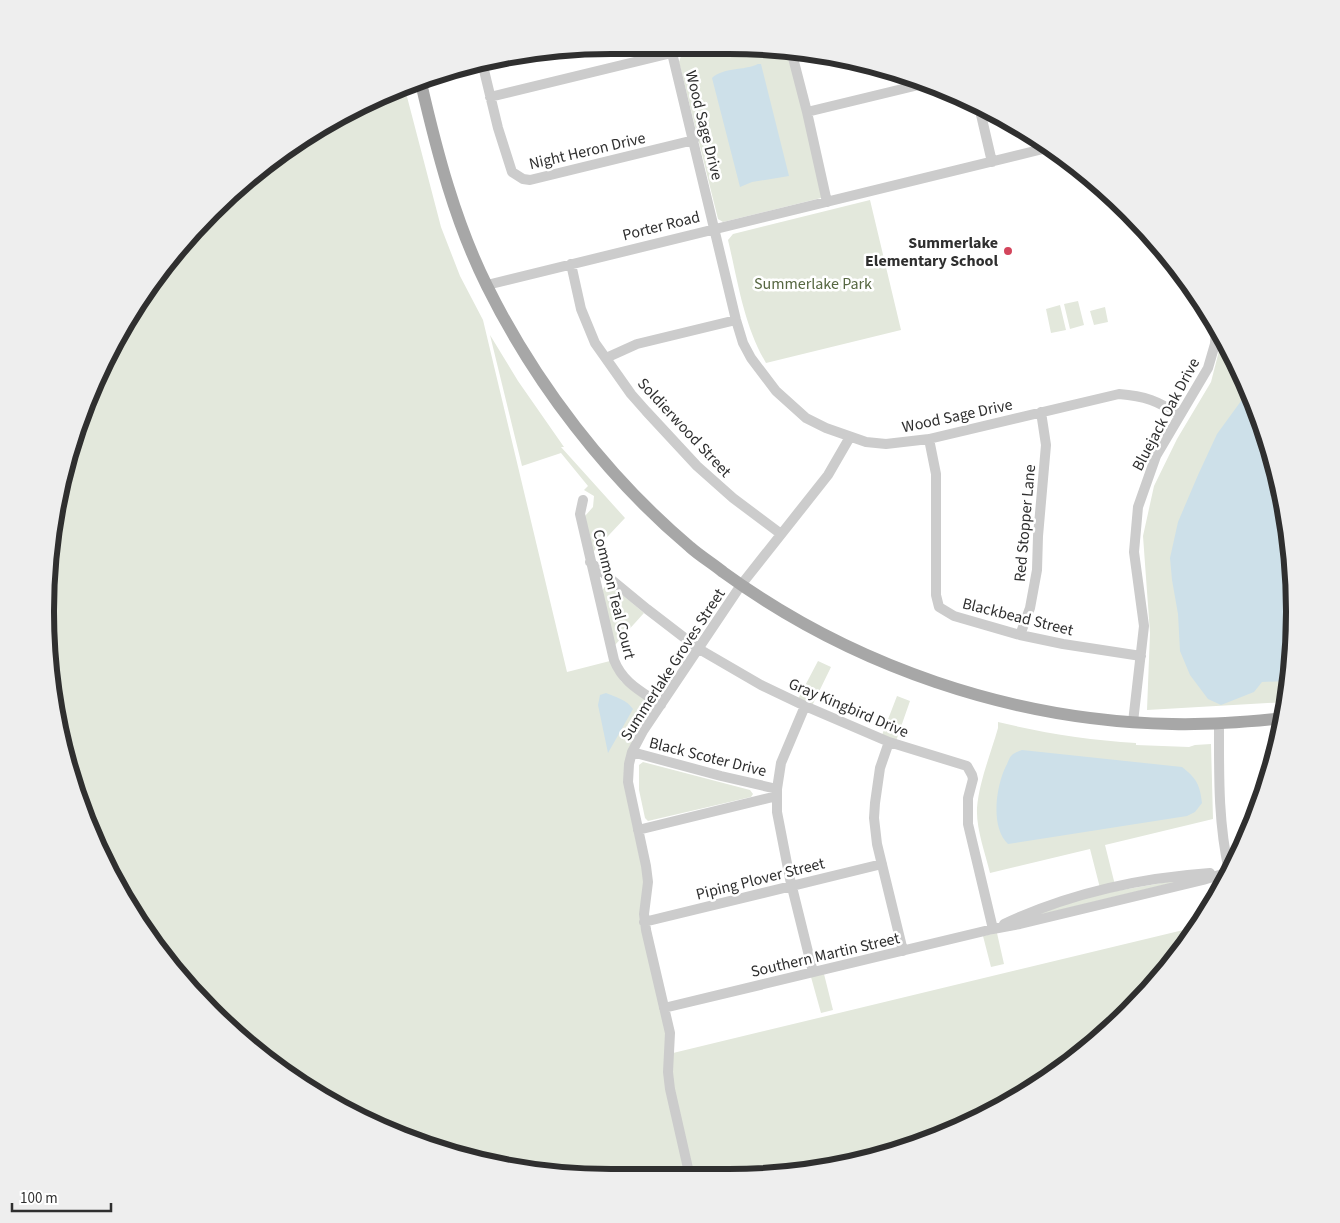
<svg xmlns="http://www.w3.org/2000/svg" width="1340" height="1223" font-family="'Source Sans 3',sans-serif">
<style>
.green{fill:#e3e8dc}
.water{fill:#cde0e9}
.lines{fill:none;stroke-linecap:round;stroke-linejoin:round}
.minor{stroke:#ccc;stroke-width:10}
.major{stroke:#a7a7a7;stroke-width:12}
.poi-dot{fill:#d3455c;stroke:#fff;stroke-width:2}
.labels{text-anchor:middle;stroke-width:5;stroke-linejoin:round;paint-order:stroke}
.street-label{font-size:16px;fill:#2f2f2f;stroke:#fff}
.poi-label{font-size:16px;font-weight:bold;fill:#2f2f2f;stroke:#fff;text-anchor:end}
.park-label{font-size:16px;fill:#566741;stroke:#fff}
.rim{fill:none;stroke:#2f2f2f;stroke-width:6}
</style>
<rect width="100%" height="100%" fill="#fff"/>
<!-- green -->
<path class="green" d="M702,49l86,4 35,139 -2,6 -98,24 -5,-3 -39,-157 2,-6z
M405,89l36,138 19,49 23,44 84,352 43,-11 11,20 30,22v6l-16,25 -6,16 -5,34 19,89v14l30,166 527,-127 -71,86 -86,70 -97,53 -107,32 -110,11 -191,-5 -108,-25 -101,-46 -91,-64 -76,-82 -74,-127 -32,-107 -11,-111 19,-146 40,-104 58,-95 104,-104 95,-59z
M870,200l31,130 -135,33c-22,-37 -28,-81 -38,-123l5,-6z
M1078,301l6,24 -14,4 -6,-25z
M1060,305l6,25 -15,3 -5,-24z
M1105,307l3,15 -14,3 -4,-14z
M490,335l28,46 46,66h-3l64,71 -32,34 -8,-36 8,-9 1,-11 -10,-6 4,-4 -27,-33 -39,13z
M1222,339l30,56 32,106 11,110 -9,91 -139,8 3,-77 -7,-97 11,-50 23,-47 34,-57z
M606,585l6,1 32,27 -29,32 -13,-54z
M818,661l13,6 -19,39 -14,-7z
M897,696l13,5 -14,40 -14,-6z
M998,722c45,11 91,18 138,21v2l53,2 6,-2 16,-1 2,75 -108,26 10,40 -15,3 -10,-39 -100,24c-5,-21 -14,-44 -13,-65 2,-26 14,-55 21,-80z
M643,762l107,28 3,4 -2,3 -103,24 -3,-3 -6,-28v-25z
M1201,876l-183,44 76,-25z
M997,933l7,31 -13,3 -8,-31z
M824,974l9,36 -12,3 -10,-36z"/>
<!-- water -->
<path class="water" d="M758,64h3l28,112 -37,6 -12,5 -28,-109c12,-11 31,-7 46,-14z
M1249,390l35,111 11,110 -7,70 -26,1 -8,10 -33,13 -13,-6 -18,-24 -10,-24 -2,-37 -6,-34 -2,-22 8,-36 20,-47 19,-41z
M606,693c10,4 21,7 27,16l-25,44 -10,-48 2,-10z
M1022,750l160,17c14,11 18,17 20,36l-7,9 -8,4 -179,28c-18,-17 -12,-58 -2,-78 2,-3 3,-9 6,-11 2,-2 7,-4 10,-5z"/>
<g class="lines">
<!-- minor -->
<path class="minor" d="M672,53l64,267 7,23 8,15 25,33 30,27 20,10 40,14 20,2 43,-5 190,-45c26,2 39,7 60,21
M792,54l15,58 20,90
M482,62l16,66 14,44 11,7 7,1 164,-40
M490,97l198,-48
M979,106l13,56
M807,112l120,-29
M571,264l10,45 14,34 36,51 15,17 51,55 36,32 48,36
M487,285l564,-138
M606,358l31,-14 99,-24
M929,439l7,35v121l3,12 15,9 66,19 43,9 78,12
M583,500l-3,14 34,146c9,23 27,31 47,45
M590,562l57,47 52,40 62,36 44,21 84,36 78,24 5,9 1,4 -5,19v26l25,105
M1020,635l10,-27 7,-38 1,-34 8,-91 -5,-33
M805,706l-24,57 -4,26v23l13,67 23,93
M1133,722l11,-96 -10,-74 4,-45 18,-51 52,-88 7,-24 1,-17
M1219,724c0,50 -1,98 10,147
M889,742l-9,26 -5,35 -1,15 3,26 26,107
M632,752l89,24 56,13
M638,830l139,-34
M644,922l238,-58
M1004,924c64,-30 136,-46 206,-51
M664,1008l329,-79 27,-5 183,-44 26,-8
M690,1177l-20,-88 -2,-17 2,-39 -24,-103 -2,-16 4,-32 -2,-16 -18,-84 1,-18 3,-12 11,-21 98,-146 87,-110 22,-38"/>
<!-- major -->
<path class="major" d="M421,83c16,69 34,139 66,203 48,97 120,191 203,261 10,9 22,16 33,25 129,94 289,149 449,152 38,1 75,-2 113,-6"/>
</g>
<!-- markers -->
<circle class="poi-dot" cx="1008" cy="251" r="5"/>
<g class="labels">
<!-- street labels -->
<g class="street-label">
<text transform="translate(705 125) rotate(76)" y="6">Wood Sage Drive</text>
<text transform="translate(587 150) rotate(-13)" y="6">Night Heron Drive</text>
<text transform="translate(661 225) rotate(-14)" y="6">Porter Road</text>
<text transform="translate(1165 414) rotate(-62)" y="6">Bluejack Oak Drive</text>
<text transform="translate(957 415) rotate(-12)" y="6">Wood Sage Drive</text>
<text transform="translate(685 427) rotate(47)" y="6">Soldierwood Street</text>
<text transform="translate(1024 523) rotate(-85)" y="6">Red Stopper Lane</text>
<text transform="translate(615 594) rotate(76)" y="6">Common Teal Court</text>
<text transform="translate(1018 616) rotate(14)" y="6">Blackbead Street</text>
<text transform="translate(672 664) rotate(-57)" y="6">Summerlake Groves Street</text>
<text transform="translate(849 707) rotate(23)" y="6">Gray Kingbird Drive</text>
<text transform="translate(708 756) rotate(14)" y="6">Black Scoter Drive</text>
<text transform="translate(760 878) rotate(-14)" y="6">Piping Plover Street</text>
<text transform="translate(825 954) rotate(-13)" y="6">Southern Martin Street</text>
</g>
<!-- poi labels -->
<g class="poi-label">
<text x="998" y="248">Summerlake<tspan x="998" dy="18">Elementary School</tspan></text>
</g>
<!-- park labels -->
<g class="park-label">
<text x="813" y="289">Summerlake Park</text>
</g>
</g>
<!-- crop -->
<path d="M0 0H1340V1223H0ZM611 54H729A557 557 0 0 1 1286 611V612A557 557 0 0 1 729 1169H611A557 557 0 0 1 54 612V611A557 557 0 0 1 611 54Z" fill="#eee" fill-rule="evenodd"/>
<path class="rim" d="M611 54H729A557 557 0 0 1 1286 611V612A557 557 0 0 1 729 1169H611A557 557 0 0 1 54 612V611A557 557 0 0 1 611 54Z"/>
<!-- scale -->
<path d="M12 1203v8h99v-8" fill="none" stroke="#2f2f2f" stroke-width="2.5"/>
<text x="20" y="1203" font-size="15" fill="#2f2f2f" stroke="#ffffff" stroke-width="4" paint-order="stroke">100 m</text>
</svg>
